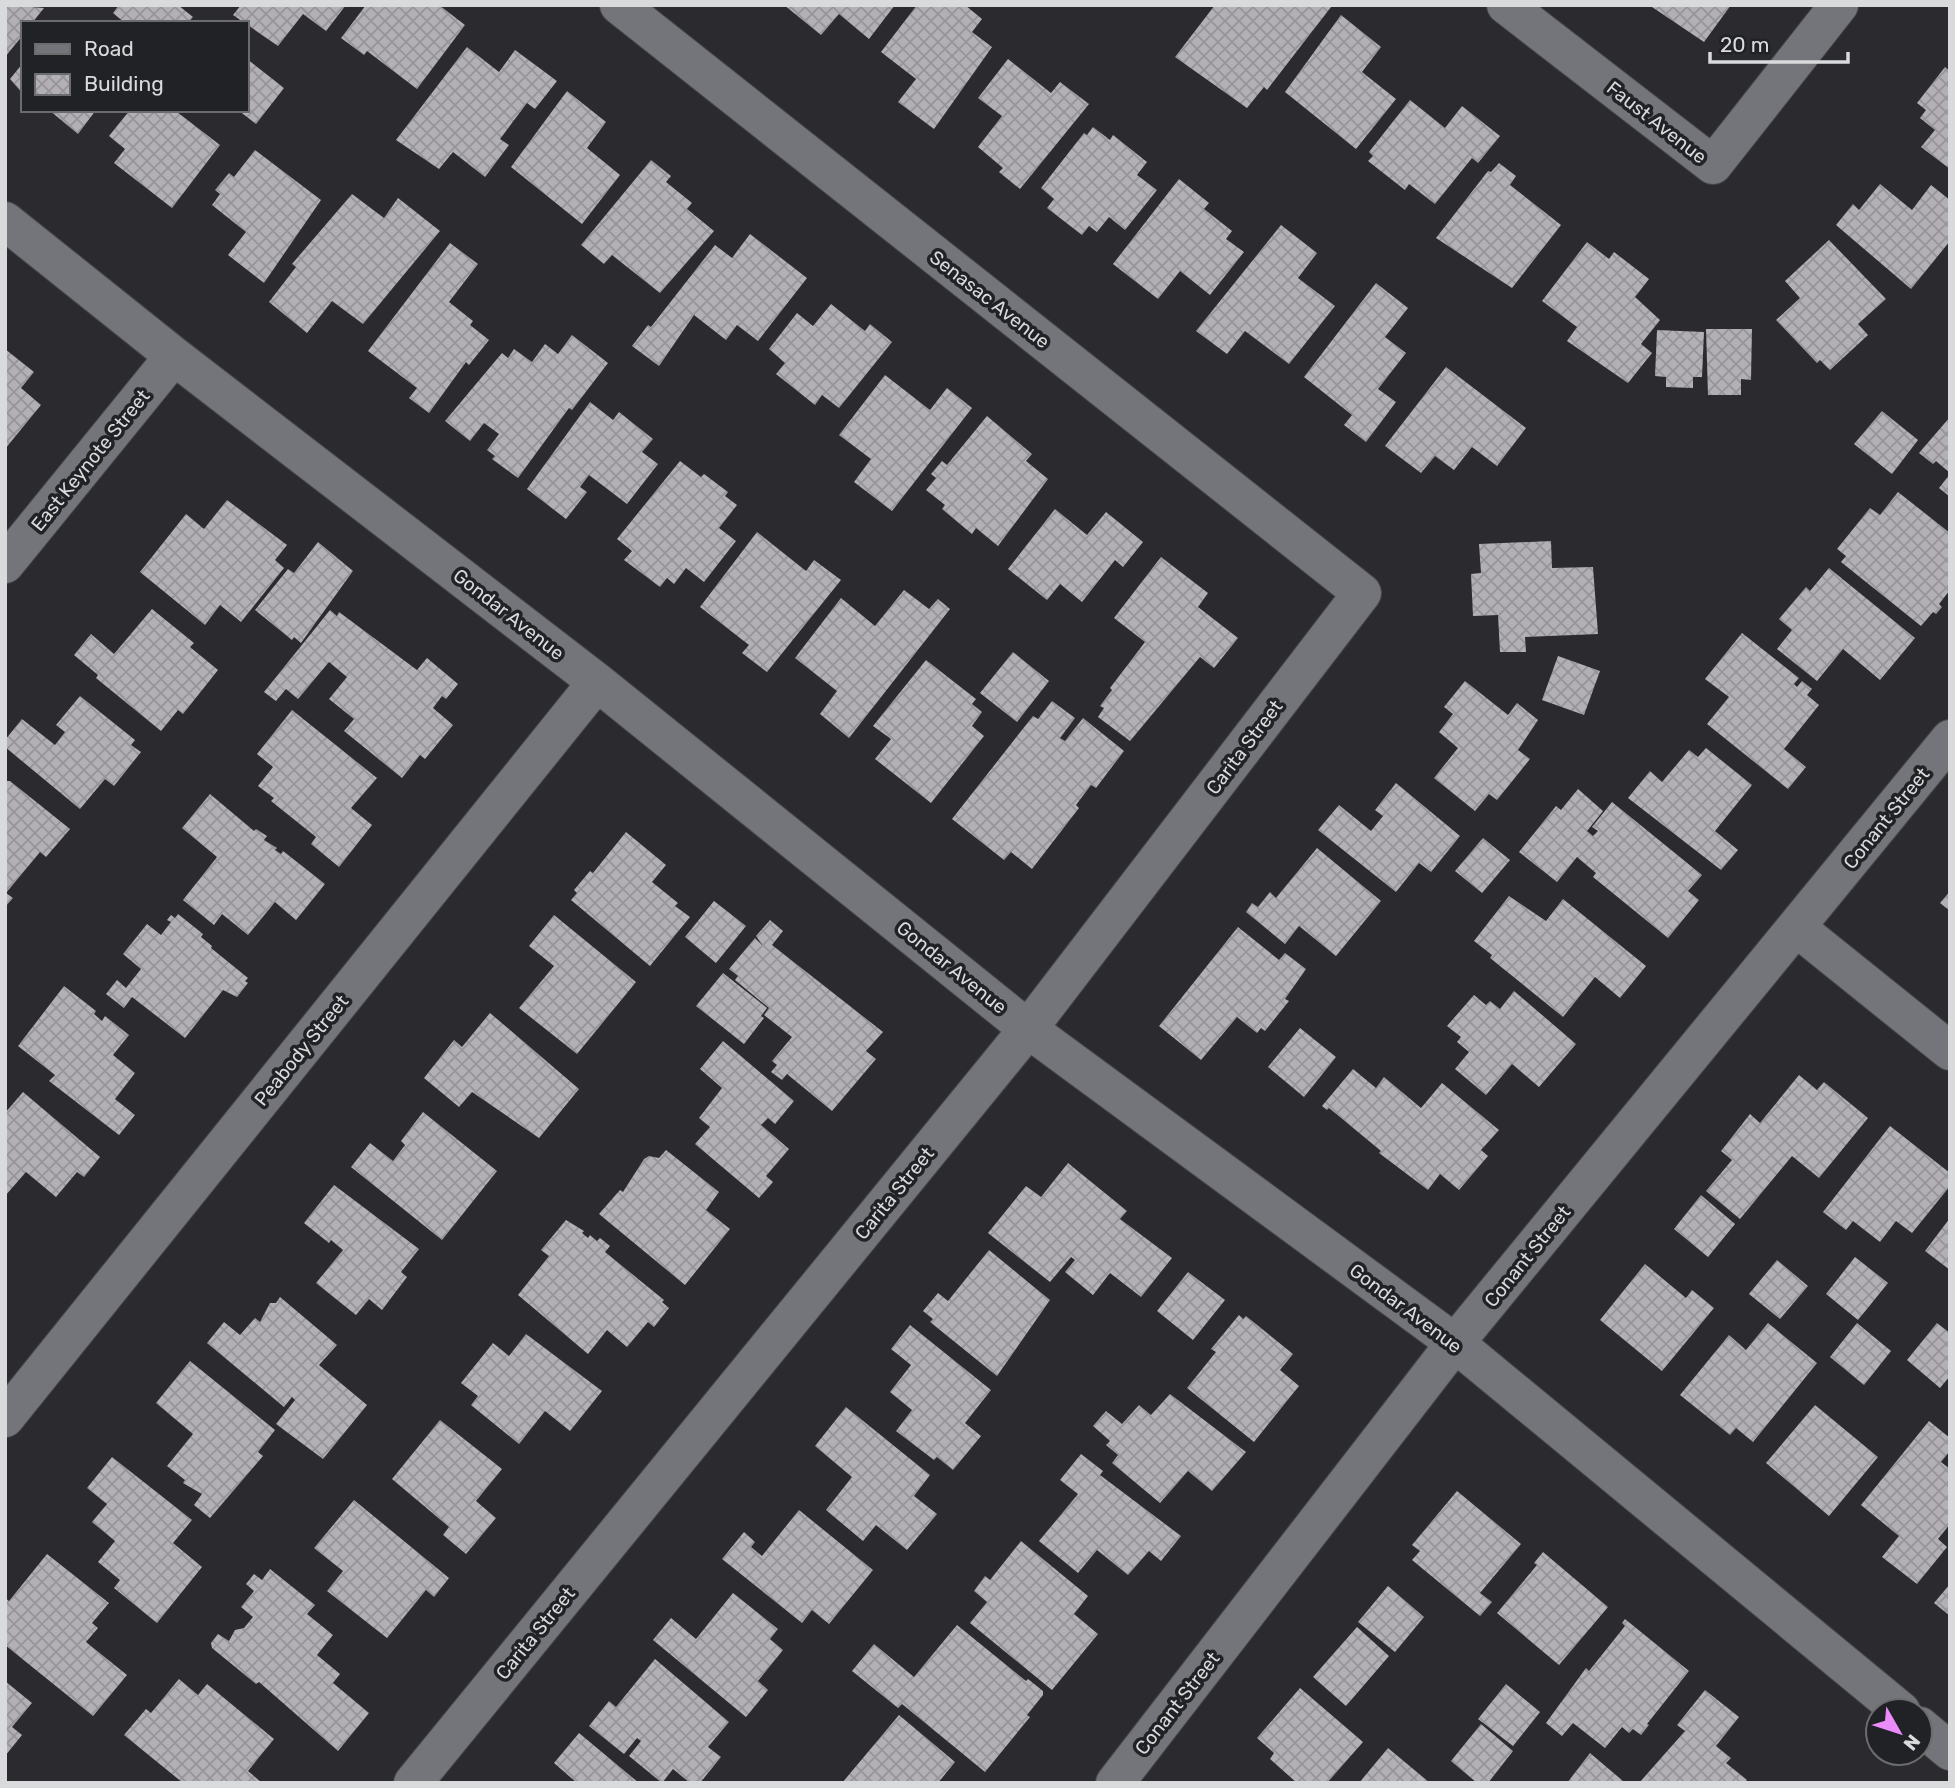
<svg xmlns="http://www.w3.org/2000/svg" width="1955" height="1788" font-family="Rubik,sans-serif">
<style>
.building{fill:url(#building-cross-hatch)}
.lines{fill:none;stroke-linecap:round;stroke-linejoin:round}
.minor-casing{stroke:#46474a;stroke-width:40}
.minor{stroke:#74757a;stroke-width:38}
.labels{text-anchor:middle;stroke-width:7;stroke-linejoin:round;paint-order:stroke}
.street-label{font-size:19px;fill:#d9dadc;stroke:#212225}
</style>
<defs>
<pattern id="building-cross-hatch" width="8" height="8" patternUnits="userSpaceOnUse" patternTransform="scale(1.75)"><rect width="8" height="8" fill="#b2b0b5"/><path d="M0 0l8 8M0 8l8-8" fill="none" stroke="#969498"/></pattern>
</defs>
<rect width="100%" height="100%" fill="#2b2b2f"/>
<!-- building -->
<path class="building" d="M5,5l39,3 -12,15h-9v12l-18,22z
M119,5h59l15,12 -5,6h-63l-12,-10z
M241,5h105l-20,26 -23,-17 -25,32 -45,-31z
M366,5h73l26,20 -48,64 -50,-38 -3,4 -23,-17z
M784,5h111l-26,34 -30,-25 -18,21z
M917,5h48l17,14 -10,13 20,15 -58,82 -36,-27 18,-23 -35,-27z
M1215,5h114l2,2 -64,83 -3,-3 -17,21 -72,-51z
M1649,5h82l-27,37z
M1341,15l40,32 -19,25 34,27 -40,50 -71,-57z
M467,47l32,25 16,-22 42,31 -22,28 -8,-6 -27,36 9,6 -24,32 -32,-25 -14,17 -43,-29z
M247,59l37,29 -28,36 -18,-14h9z
M1008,59l43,34 9,-11 29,22 -69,85 -21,-17 4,-4 -25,-21 24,-31 -24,-18z
M23,63v31l-13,-15z
M1945,67l5,4v98l-29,-22 14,-17 -15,-12 6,-8 -9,-7z
M567,91l39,31 -19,26 33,27 -38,49 -71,-57z
M1410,100l35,28 17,-22 38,30 -22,27 -6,-5 -37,46 -26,-20 -4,6 -37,-29 5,-5 -4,-4z
M49,110h47l-18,24z
M130,110h49l-2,2 43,33 -48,63 -58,-45 11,-14 -16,-13z
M1093,127l17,13 3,-5 34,27 -10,13 20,15 -32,40 -16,-13 -12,15 -8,-6 -7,9 -35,-27 7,-9 -13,-11 43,-55 3,2z
M255,150l66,50 -57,83 -36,-28 18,-23 -34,-27 8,-11 -5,-4 14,-17 5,4z
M651,160l20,16 -5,6 26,21 -5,6 27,22 -54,62 -48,-38 -8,9 -23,-19z
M1499,163l17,13 -6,9 51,40 -49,63 -76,-50 52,-67 3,1z
M1179,179l30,24 -5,6 28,22 -6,8 18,13 -34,43 -30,-24 -22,28 -45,-35z
M1880,184l32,26 19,-25 19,15v41l-39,48 -75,-64 17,-21 6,6z
M352,194l32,24 14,-20 42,33 -77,93 -31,-23 -25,32 -38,-31 27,-35 -4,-3z
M1281,225l36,28 -19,25 37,28 -46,58 -44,-33 -18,23 -31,-23z
M750,234l57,44 -49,63 -21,-16 -11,15 -32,-25 -35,51 -27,-20 16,-21 3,2 64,-82 17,13z
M1829,240l57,59 -28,25 10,11 -38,35 -10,-10 -3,3 -41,-43 24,-22 -15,-17z
M1587,242l22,17 5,-7 35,27 -14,18 25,23 -19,24 11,9 -24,30 -61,-42 10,-14 -35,-26z
M450,243l28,21 -29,38 24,19 -3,4 19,15 -20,25 -3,-3 -37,51 -20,-15 8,-10 -49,-37z
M1376,283l32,25 -23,29 21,16 -28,36 18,13 -30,40 -22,-17 8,-10 -48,-38z
M831,304l34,27 5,-7 22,18 -53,66 -17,-13 -7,10 -39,-31 9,-11 -16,-14 28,-36 16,13z
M1706,329h46l-1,51 -10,-1v16h-33z
M1657,330l47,2 -2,45h-9v11l-27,-1v-10l-11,-1z
M572,335l36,28 -36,47 -3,-2 -51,70 -26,-19 3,-3 -8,-6 12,-16 -15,-11 -14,18 -25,-20 57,-68 6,5 6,-9 18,13 13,-18 13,10z
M5,349l29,23 -13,16 20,17 -36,44z
M1446,367l80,61 -29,38 -25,-19 -18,23 -19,-14 -14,17 -36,-27z
M885,375l45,35 17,-22 25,20 -80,103 -38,-29 17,-23 -32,-24z
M590,402l23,18 6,-8 34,27 -11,13 16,12 -31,40 -38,-29 -9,12 7,5 -21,27 -39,-30z
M1882,411l36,29 -26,34 -38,-30z
M987,416l45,38 -6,7 22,18 -50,67 -22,-18 -4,6 -30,-25 3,-4 -19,-15 10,-12 -5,-4 11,-13 5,4z
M1950,417v56l-14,-12 -3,3 -14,-11z
M680,461l21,16 3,-3 24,18 -3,4 12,9 -18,23 17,13 -32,41 -18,-14 -12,16 -7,-6 -7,9 -36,-27 8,-9 -15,-12z
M1950,474v23l-11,-9z
M1898,492l52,41v57l-11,14 3,3 -6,7 -3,-2 -12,14 -80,-64 5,-6 -9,-7 33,-41 10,7z
M227,500l60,45 -12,15 9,8 -43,54 -21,-17 -15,20 -65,-53 46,-58 18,15z
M1055,509l32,26 19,-23 37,30 -20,25 -8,-7 -33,42 -22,-18 -13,16 -39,-31z
M757,532l49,39 8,-11 27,20 -74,92 -25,-19 7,-8 -49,-38z
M1551,541l1,27 41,-1 5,67 -73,3 1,15h-26l-2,-37 -25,1 -2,-42 10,-1 -2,-29z
M318,542l35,29 -52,72 -7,-6 -2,3 -37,-30 33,-41 6,4z
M1161,557l47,36 -10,14 40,31 -24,30 -14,-11 -70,84 -32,-24 6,-9 -4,-2 12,-16 -2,-2 35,-46 -31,-24z
M1829,568l86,70 -35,42 -37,-31 -26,32 -40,-32 15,-19 -13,-11 27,-32 4,4z
M904,590l25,19 9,-10 12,10 -101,129 -29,-24 17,-23 -42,-33 46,-60 34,28z
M152,609l42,34 -4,4 28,23 -35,44 -5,-4 -17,21 -65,-53 2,-3 -24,-20 17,-21 23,20z
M330,610l7,6 2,-4 78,58 10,-12 31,26 -12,15 -4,-3 -9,12 20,17 -28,34 -5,-4 -18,23 -58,-47 10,-12 -25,-20 18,-22 -18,-15 -31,37 -12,-10 -10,12 -12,-9z
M1742,633l57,45 -5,6 3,3 5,-6 10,8 -5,6 12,10 -35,44 22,18 -18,22 -81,-65 22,-27 -24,-18z
M1013,652l36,29 -32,41 -37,-29z
M1558,656l42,15 -16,44 -42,-15z
M926,660l50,39 -4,5 10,8 -10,14 12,10 -53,67 -56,-44 16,-20 -18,-13z
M1465,681l43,34 9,-12 21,17 -20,30 12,9 -33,41 -8,-6 -14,17 -41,-33 24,-30 -19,-16 14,-18 -9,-7z
M80,696l55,44 -4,5 10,7 -27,34 -9,-7 -25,30 -75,-62v-7l17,-21 33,26 10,-13 -9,-7z
M1052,701l23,17 -15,20 5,3 18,-23 41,33 -28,37 -5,-3 -15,20 3,3 -47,61 -21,-17 -7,8 -52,-41 81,-103 5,3z
M292,710l85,68 -26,30 21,17 -33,42 -28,-23 5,-7 -45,-36 3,-3 -16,-12 15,-19 -16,-13z
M1706,748l46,37 -37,46 23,19 -17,20 -93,-72 22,-27 12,11 27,-32 9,7z
M5,781h5l60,48 -24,28 -6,-5 -34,41 7,5 -8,9z
M1396,783l64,53 -29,36 -12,-9 -23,29 -78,-62 21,-25 32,26 12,-15 -8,-6z
M1578,789l25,22 -16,20 6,5 5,-5 -6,-4 20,-25 90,73 -14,16 11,9 -31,38 -75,-61 3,-4 -19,-16 -20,25 -38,-30 37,-46 5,4z
M210,794l44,37 2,-2 11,7 -3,4 13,8 -2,2 6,4 2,-3 42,33 -29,36 -21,-18 -27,33 -26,-21 -8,11 -31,-25 34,-43 -35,-29z
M626,832l40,33 -14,17 26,21 -3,3 15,11 -40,49 -79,-66 6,-7 -3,-3 16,-19 3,2z
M1483,838l27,22 -28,33 -27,-22z
M1317,848l64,53 -45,55 -37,-30 -14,18 -39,-32 6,-9 6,4 12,-15 6,6z
M1950,891v20l-10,-8z
M1509,896l37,25 17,-22 83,67 -26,32 -25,-21 -32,40 -73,-59 2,-3 -18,-14z
M714,901l32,25 -30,37 -31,-26z
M178,914l25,20 -2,3 11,9 -1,2 37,30 -3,3 3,2 -11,14 -14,-7 -38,48 -53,-41 -8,11 -18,-14 11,-14 9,8 15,-19 -18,-15 24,-30 14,11 10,-13 -4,-2 4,-5 4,3z
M554,915l82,67 -59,72 -58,-46 35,-42 -25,-20z
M770,920l13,11 -11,14 111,87 -17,19 10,8 -44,52 -45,-37 -5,6 -11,-8 6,-7 -5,-4 20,-24 -28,-22 5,-7 -34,-28 3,-4 -9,-7 26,-31 7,7 -6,-9z
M1238,927l41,33 6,-7 21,16 -21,30 4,2 -24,30 -4,-3 -4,5 -20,-16 -36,43 -42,-34z
M723,973l44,35 -6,8 3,2 -20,26 -48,-38z
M64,986l32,25 -2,3 8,7 3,-5 24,19 -16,20 22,18 -20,26 20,16 -16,20 -70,-54 6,-6 -37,-29z
M1514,991l62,53 -37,43 -27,-23 -26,31 -31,-26 14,-17 -12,-10 4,-5 -14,-11 27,-31 12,10 4,-4 10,8z
M490,1013l89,76 -40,49 -67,-46 -13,15 -35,-29 30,-38 8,7z
M1300,1028l36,29 -32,40 -36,-30z
M723,1041l71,60 -19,23 -7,-6 -7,7 28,24 -23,27 7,6 -14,16 -64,-54 15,-17 -11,-9 23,-30 -22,-19z
M1353,1069l23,19 8,-11 37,31 21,-25 57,47 -18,20 7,6 -29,34 -19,-16 -12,16 -49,-37 2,-2 -52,-43 -2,2 -5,-4z
M1799,1075l18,15 7,-8 44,36 -49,60 -27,-22 -52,63 -34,-28 26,-31 -11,-9 29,-37 10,9z
M23,1092l77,65 -16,20 -7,-5 -21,25 -30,-25 -21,24v-83z
M423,1112l74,59 -55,69 -91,-73 19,-24 23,18 12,-16 -4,-4z
M1890,1126l60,47v13l-38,47 -16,-12 -16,21 -27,-21 -7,9 -23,-18z
M666,1150l53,42 -13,18 24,19 -45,56 -86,-71 21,-24 3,2 21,-33 5,-3 10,2z
M1068,1163l59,48 -7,8 52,39 -31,39 -31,-24 -17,22 -28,-23 10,-12 -4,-3 -21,25 -62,-49 38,-47 15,11z
M334,1185l85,64 -18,23 6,5 -25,33 -13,-11 -13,16 -40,-32 27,-33 -12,-10 -2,3 -25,-20z
M1701,1195l34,29 -27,33 -34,-28z
M1950,1218v52l-25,-19z
M566,1220l18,11 -2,2 6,5 2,-3 7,6 3,-3 10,8 -5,6 59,48 -2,2 7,6 -15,19 -6,-5 -21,25 -20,-17 -19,24 -70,-59 31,-39 -8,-6z
M989,1250l61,50 -53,76 -67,-54 3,-3 -10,-8 15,-18 10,8z
M1855,1257l33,26 -30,37 -32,-26z
M1777,1260l31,26 -28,33 -31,-25z
M1645,1264l41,34 6,-8 22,18 -52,63 -62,-51z
M1188,1272l37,28 -32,40 -36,-29z
M280,1297l57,48 -18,20 48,40 -44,54 -47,-35 19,-24 -3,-3 -8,10 -77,-64 17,-21 16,13 15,-17 5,4 10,-19h6z
M1239,1315l4,4 3,-3 47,38 -13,16 19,16 -45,56 -67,-54 29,-36 -5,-3z
M1768,1323l49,40 -64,79 -17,-14 -6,7 -50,-40 49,-60 17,15z
M1857,1323l34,28 -27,34 -34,-28z
M1937,1323l13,10v43l-10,12 -33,-28z
M910,1325l81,65 -26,33 16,13 -28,34 -16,-13 -3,3 -38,-29 16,-21 -22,-18 21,-27 -20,-16z
M526,1334l76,57 -32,40 -25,-20 -26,33 -48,-39 7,-9 -17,-13 32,-40 16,13z
M190,1361l85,69 -17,22 5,4 -53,62 -16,-13 8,-11 -19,-11 2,-3 -18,-14 26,-32 -37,-31z
M1170,1394l76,58 -34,39 -24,-20 -28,32 -48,-40 6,-8 -12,-10 4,-4 -17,-15 13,-15 16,13 17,-19 12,10z
M1815,1405l63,52 -49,59 -63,-53z
M846,1407l84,68 -16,21 23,18 -30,36 -31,-25 -13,16 -37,-31 26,-33 -37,-31z
M440,1420l62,49 -26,32 20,17 -30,36 -23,-19 6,-8 -57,-48z
M1929,1421l21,17v13l-9,11 9,7v55l-12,15 9,8 -30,37 -35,-27 17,-21 -38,-31z
M1081,1454l22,17 -3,4 81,61 -20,25 -12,-10 -21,24 -31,-25 -19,23 -39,-32 39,-47 -18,-14z
M112,1457l80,63 -19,23 29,24 -45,56 -43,-35 6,-8 -22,-18 17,-21 -23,-19 15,-18 -20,-16z
M1457,1491l64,53 -41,49 12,9 -12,14 -68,-56 8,-9 -8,-6z
M354,1500l95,78 -15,19 -8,-7 -39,48 -60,-47 16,-20 -29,-23z
M799,1510l74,60 -44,54 -17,-14 -10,13 -80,-64 22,-27 11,10 -4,5 11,9z
M1021,1541l67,55 -14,18 24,20 -46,56 -82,-67 17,-21 -13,-11 11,-15 5,4z
M1543,1552l65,55 -49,58 -62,-52 40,-48 -3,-2z
M47,1554l62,49 -17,20 6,5 -12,14 41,33 -34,41 -88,-71v-47l4,3z
M270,1569l45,36 -8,9 26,21 -16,20 23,19 -7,9 36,30 -31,38 -79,-69 -3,2 -44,-36 -1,-5 7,-9 11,7 6,-11 9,-2 9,-11 -12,-10 13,-16 -8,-7 8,-10 8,6z
M1950,1584v32l-16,-13z
M1388,1586l36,31 -29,35 -37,-30z
M733,1593l45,36 -8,10 13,11 -25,31 10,9 -22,27 -93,-77 18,-22 25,21z
M1625,1619l64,52 -42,53 2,1 -8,10 -8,-6 -4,4 -7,-6 -17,21 -32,-25 -11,13 -16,-13 40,-55 3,3 36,-45 -3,-3z
M957,1625l69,56 2,-2 15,12v4l-16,20 3,2 -45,55 -83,-68 -4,4 -46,-37 22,-27 40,33z
M1357,1627l32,29 -43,50 -33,-29z
M655,1659l74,63 -21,25 13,10 -21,26h-10l-17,-14 -11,14 -33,-27 12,-15 -4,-3 -13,16 -35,-28 20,-25 7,6z
M179,1679l19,16 9,-11 67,55 -26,32 14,12h-79l-59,-48 22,-26 5,4z
M5,1681l27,22 -20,24 10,8 -17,21z
M1506,1684l34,28 -27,34 -35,-27z
M1300,1688l63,54 -36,41h-30l-27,-24 4,-6 -17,-15z
M1705,1690l34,27 -23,29 15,12 -5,5 21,17 -2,3h-106l46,-52 -8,-6z
M899,1715l56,47 -17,21h-96z
M1481,1724l32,27 -25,32h-11l-26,-22z
M579,1733l60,50h-62l-23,-20z
M1388,1748l42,35h-71z
M1590,1753l33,28 -2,2h-54z"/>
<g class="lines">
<defs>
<path id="minor" d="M1506,5l207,160 126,-160
M5,221l169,135 423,326 431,347 427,314 446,368
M5,564l169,-208
M1797,928l153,123
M5,1418l592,-736
M1920,1726l30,25
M413,1783l615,-754 334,-436 -743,-588
M1115,1783l340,-440 495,-604"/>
</defs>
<!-- minor casing -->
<use href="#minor" class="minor-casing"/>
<!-- minor -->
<use href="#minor" class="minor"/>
</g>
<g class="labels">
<!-- street labels -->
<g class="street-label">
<text transform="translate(1657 122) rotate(38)" y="7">Faust Avenue</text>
<text transform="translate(990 299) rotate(38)" y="7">Senasac Avenue</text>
<text transform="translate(90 460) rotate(-51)" y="7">East Keynote Street</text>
<text transform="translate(509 614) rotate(38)" y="7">Gondar Avenue</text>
<text transform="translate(1244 747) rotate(-53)" y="7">Carita Street</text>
<text transform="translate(1886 818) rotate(-51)" y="7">Conant Street</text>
<text transform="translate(952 967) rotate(39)" y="7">Gondar Avenue</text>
<text transform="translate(301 1050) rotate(-51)" y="7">Peabody Street</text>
<text transform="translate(894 1193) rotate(-51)" y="7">Carita Street</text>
<text transform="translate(1527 1256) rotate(-51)" y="7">Conant Street</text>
<text transform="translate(1406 1308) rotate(37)" y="7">Gondar Avenue</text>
<text transform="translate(535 1633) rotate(-51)" y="7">Carita Street</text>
<text transform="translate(1177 1703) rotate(-52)" y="7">Conant Street</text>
</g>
</g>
<!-- border -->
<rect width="1955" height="1788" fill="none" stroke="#d9dadc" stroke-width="14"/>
<!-- legend -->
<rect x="21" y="21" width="228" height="91" fill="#212225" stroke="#6b6c6e" stroke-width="2"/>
<rect x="35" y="44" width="35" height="10" fill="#74757a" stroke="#6b6c6e" stroke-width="2"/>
<text x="84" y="56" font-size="21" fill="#d9dadc">Road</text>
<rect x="35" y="74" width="35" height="21" fill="url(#building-cross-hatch)" stroke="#6b6c6e" stroke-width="2"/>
<text x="84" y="91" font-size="21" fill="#d9dadc">Building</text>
<!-- north arrow -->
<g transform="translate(1899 1732) rotate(129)"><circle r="33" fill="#212225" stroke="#6b6c6e" stroke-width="2"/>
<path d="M0-5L12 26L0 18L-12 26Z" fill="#ec8cfb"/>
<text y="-10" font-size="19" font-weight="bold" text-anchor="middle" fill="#d9dadc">N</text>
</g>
<!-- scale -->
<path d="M1710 52v10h138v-10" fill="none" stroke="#d9dadc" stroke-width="3.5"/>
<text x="1720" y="52" font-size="21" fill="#d9dadc" stroke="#212225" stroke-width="5" paint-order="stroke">20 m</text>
</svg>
